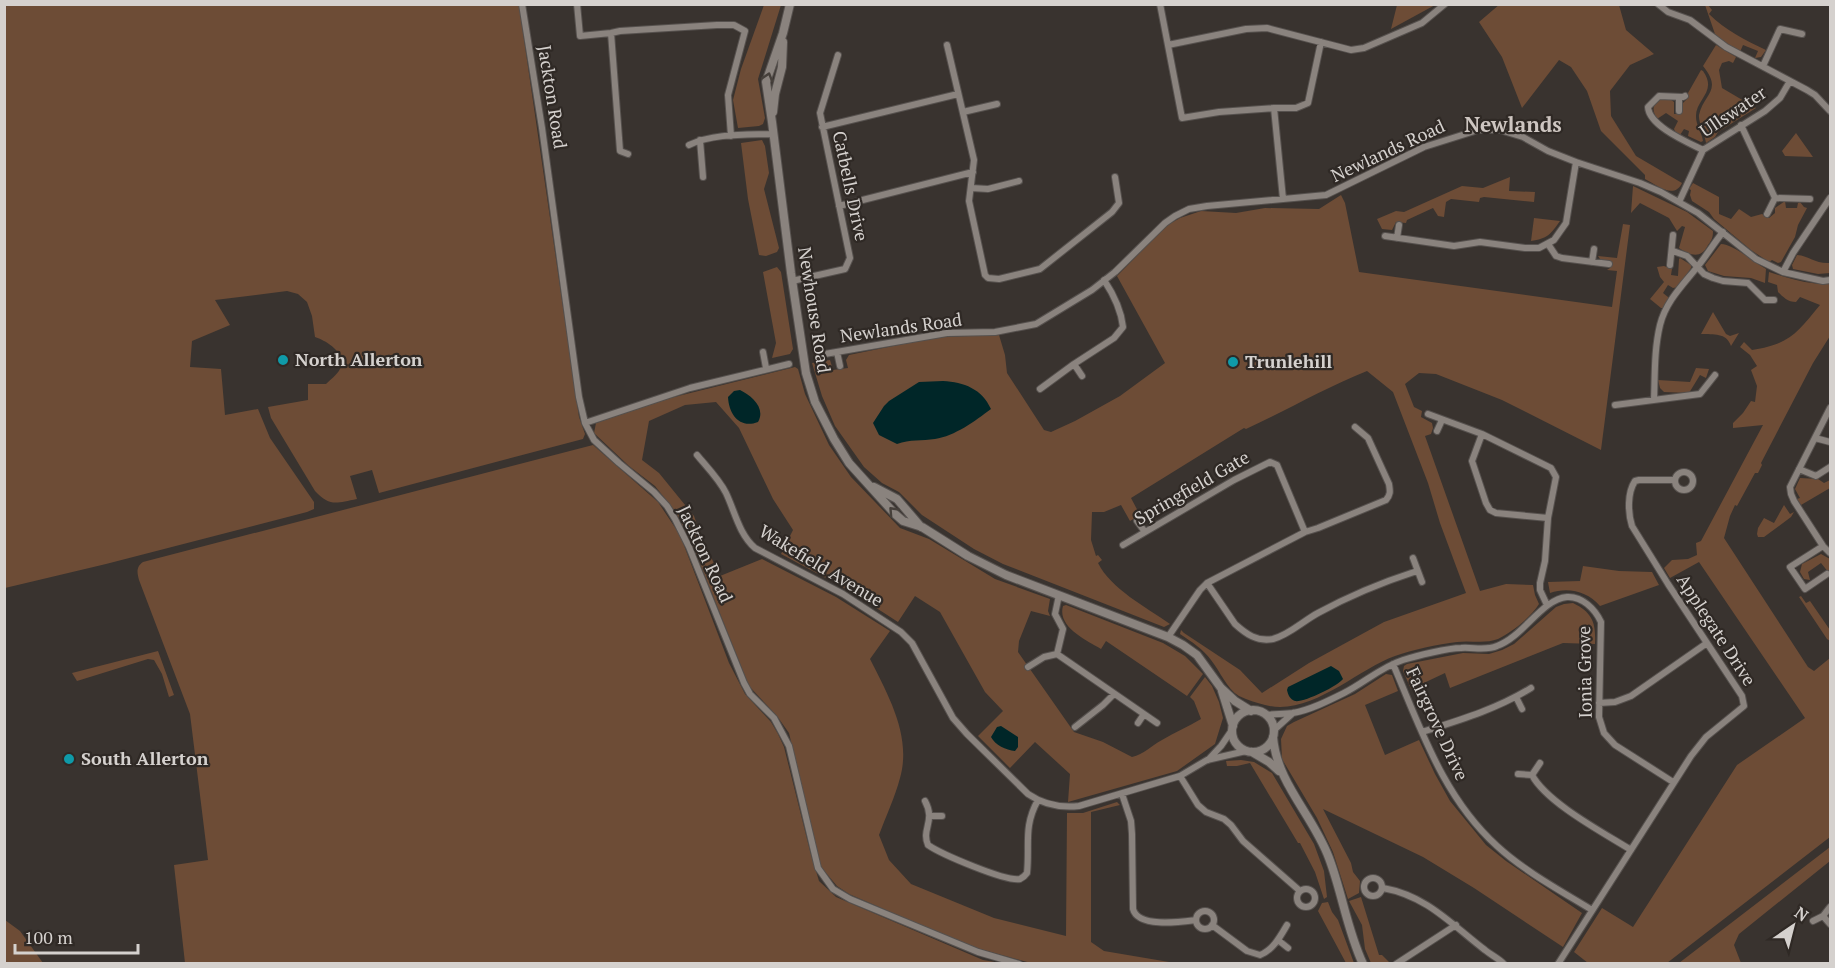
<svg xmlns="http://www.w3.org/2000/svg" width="1835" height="968" font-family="'PT Serif',serif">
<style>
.green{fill:#6d4c36}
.water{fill:#002628}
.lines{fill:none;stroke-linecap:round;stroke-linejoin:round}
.minor-casing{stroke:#56514e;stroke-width:8}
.tertiary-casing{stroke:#56514e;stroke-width:10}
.minor{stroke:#8a837e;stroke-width:6}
.tertiary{stroke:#8a837e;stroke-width:8}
.oneway{stroke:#46403b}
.culture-dot{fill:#0f9aa8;stroke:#2f2925;stroke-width:2}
.labels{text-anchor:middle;stroke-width:4.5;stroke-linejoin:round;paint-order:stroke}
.street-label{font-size:18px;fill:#d5d1ce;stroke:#2f2925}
.poi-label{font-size:18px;font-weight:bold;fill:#d5d1ce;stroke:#2f2925;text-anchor:start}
.quarter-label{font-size:21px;font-weight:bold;fill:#cec6c1;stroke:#2f2925}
</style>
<rect width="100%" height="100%" fill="#39332f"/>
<!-- green -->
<path class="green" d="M1500,4l119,1 7,25 28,24 -24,11 -20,26 1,25 25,40 46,27c-8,17 -25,2 -37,-4v-4l-44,-44 -14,-40 -16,-24 -12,-7 -37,48 -20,-51 -23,-35z
M4,5h515l60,412 6,17 -2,5 -204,54 -7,-23 -22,6 7,23c-21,4 -27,8 -42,-8l-44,-73 -3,-11 40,-7v-16h18c4,-4 11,-9 14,-15 7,-16 -13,-28 -25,-32l-3,-21 -5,-14 -9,-8 -11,-3 -72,9 15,25 -38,16 -2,26 31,2 4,46 33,-6 12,29 44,64v7l-7,3 -201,52 -101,24z
M764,5h17l-23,74 7,39 -2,6 -4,2 -21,2 -5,-28 8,-31z
M1397,5v-1l38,1 -44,24z
M1705,5h3l4,5 -3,4c16,16 36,26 57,36l-5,7 -6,1 3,-7 -15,-6 -3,7 -12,-6 -13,-12z
M1716,45l20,12 -3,6 -4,-2 -7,2 -3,7 3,18 34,20 -38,24 -3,5 -9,6c-1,-8 -8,-22 -7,-28 5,-22 24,-24 4,-49z
M1701,70l2,1c15,21 -8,28 -7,46 0,8 6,16 7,24l-2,1 -13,-6 1,-5 -5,-2 -4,6 -4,-2 -2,-4 4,-8 -12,-8 -9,6c-5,-9 -5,-13 3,-20h10l4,3v12h7l1,-10 5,-5 1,-6z
M1796,133l17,24 -28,-1 -3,-5z
M762,140l3,6 4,27 -5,16 15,59 -2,4 -11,4 -7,-1 -11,-56 -7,-56z
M1510,177l-1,14 26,1 -1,10 -50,-5 -4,1 -1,4 -28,-3 -5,3 -2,15 -6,-1 -5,-8 -26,12 -1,3 -10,-1 -4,8 -10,-1 -5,-10 19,-8 8,1 58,-26 21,2z
M1693,183l26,14v17l12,5 8,-10 12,8 11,-3 7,4 6,-5v-5l10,-7 1,7h11l1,-5 2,-1 4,5 3,1 -9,17 -3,12 -14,25 -3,1 -6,-3 -3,2 -18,-12 -37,-31 -5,-7 -17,-11 -2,-6 1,-5 -2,-1z
M1633,186l54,26 26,19c0,6 -1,9 -5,14 -7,14 -17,11 -29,3l6,-21 -3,-1 -5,5 -8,-13 -29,-15 -9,10z
M1341,195l4,8 14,69 253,35 5,-36 -10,-1 3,-2 1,-6 -11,-3 -2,-3 19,2 6,-34 7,1 -29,225 -99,-50 -66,-26 -17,-1 -14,11 9,23 8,4 -1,6 11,6 1,5 -2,6 -6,2 55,155 26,-7 27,1 2,10 4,9c-8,13 -27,28 -41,35 -13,5 -28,1 -41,3 -19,2 -45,8 -62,14 -39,14 -85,61 -130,49 -8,-2 -18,-5 -26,-9 -12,-7 -19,-25 -28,-36 -8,-11 -19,-18 -31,-26l1,-4 3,3 56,37 22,23 47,-30 75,-41 82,-29 -26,-70 -12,-40 -35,-91 -26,-21c-42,17 -80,39 -121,58l-2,-1 -113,70 9,17 -10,6 -9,-16 -17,7h-12l-1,28 5,16 2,-1 4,5 -4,3c13,26 48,44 72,61l-6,3 -161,-63 -29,-15 -52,-34 -23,-23 -17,-9 -18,-16 -29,-41 -13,-30 -10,-33 18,-3 3,10 15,-2 -2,-8 3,-5 88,-18 62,-2 6,20 2,18 37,57 7,2 24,-11 45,-25 45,-33 -48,-87 49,-50 14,-8 21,-7 35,2 29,-5 54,1z
M1534,218l26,3c-9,13 -13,18 -29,20z
M1721,244c12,0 33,18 45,25l-1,14 -14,-5 -27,-2 -16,-5 -3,-6z
M1797,255c13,1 18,9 33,8v10l-12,1 -25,-5 -1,-4z
M1680,258l11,7v3l-13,19 -5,1 -5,-3 -5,8 5,4 1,4 -4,7h-4l-11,-9 14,-17 -4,-5 -3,-10 7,-1 8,3 -1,6 7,1 1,-17z
M777,267l4,5 12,77 -3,5 -18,4 4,-15 -13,-71z
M1769,272c20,6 41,14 61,11v53l-17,27 -52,100 1,2 -4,8h-3l-18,33 -2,-1 -5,11 -6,22 84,129 6,4 16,-13v179l-163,126h-79l-14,-11 28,-44 31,19 104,-162 68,-47 -106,-156 -29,16 -6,-10 8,-8 16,-1 9,-4 -1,-12 5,-2 62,-116 -30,3v-5l10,-10 8,-12 4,1 2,-16 -6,-16 6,-4 -7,-11 -10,-8 4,-5 8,8c38,-6 45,-17 68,-45l-20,-8 -4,5c-8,0 -13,-5 -18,-10l-1,-7 -9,-3z
M1713,312l13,22 4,2 9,-3 -8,13c-5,-14 -17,-11 -30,-12z
M795,367l3,2 7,25 24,51 22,32 49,51 29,11 66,40 55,20 -2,12 2,5 -19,-5 -12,30 -1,11 56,80 29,10 29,15c12,-3 19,-11 30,-17 13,-8 26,-13 39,-21l-7,-18 -4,-4 15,-20 7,9 7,16 4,16 -8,26 -38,27 -109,31 2,-28 -35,-32 -25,26 -32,-32 25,-25 -18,-19 -45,-80 -25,-16 -17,26 -48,-31 -69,-37 12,-24 -20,-31 -34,-71 -23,-26 -31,3 -36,16 -7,39 17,13 35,43 7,20 19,40 42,-17 74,38 54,34 -20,28c18,36 42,77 30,119 -5,19 -14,38 -21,57l10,25 22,24 83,34 72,18 1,-123h16l34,-11 3,3 -29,7v130l13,9 71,12h-144l-62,-17 -120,-52 -12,-8 -16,-19 -32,-134 -12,-17 -28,-30 -56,-140 -18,-35 -20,-25 -26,-20 -35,-33 2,-10 62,-22z
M1696,368l13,1 -3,9 -6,-3 -11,18 -25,-1 -4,-4 -2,-8 32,2z
M593,445l65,57 22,33 49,128 16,31 26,28 7,12 6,13 26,104 9,30 17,16 147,63 17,3h-815l-11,-98 34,-5 -18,-146 -51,-134c-2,-8 -3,-13 4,-18z
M1800,478l18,1 6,4 6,-3v8l-29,17 -4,-6 3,-1 -5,-9z
M1784,505l6,9 4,-2 -3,5 -27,20h-6l-1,-3 1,-6 6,-10 10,5z
M1821,554l9,5v13l-1,1 -8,-10 -13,9 2,8 -6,-1 -4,-7 2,-8z
M1583,566l36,5 33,1 7,13 -59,21c-13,-15 -32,-19 -50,-13l-2,-11 32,-1z
M1801,596l5,7 4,-2 20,29v11l-3,-2 -28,-42z
M1573,603c20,10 23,20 22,41l-32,-1 -113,45 -5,-15 -34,16 -8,-18 1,-5 3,-2 56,-11 26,1 13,-4 12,-6 42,-37 8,-3z
M1066,605l97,38 22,13 18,18 -16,22 -81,-55 -5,8c-15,-9 -44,-22 -38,-43z
M158,651l16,44 -5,2 -7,-23 -8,-14 -6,-1 -71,22 -5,-8z
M1386,674l6,1 6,16 -33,14 20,50 34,-15 16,34 15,27 36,44 20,16 76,52 -19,34 -89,-59 -51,-31 -100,-48 28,54 2,9 7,9 -1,12 -11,6 -15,-47 -16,-34 -35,-59 -1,-20 6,-13 7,-4 61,-28z
M1241,760l13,2 18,11 42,71 10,27 3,26 -3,2 -9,-27 -15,-29h-2l-48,-80 -13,3h-10l-1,-5z
M1830,847v14l-91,73 -5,11 7,18h-62z
M1361,897l18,58h3l8,8h-19l-6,-14 -3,-24 -13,-24z
M1328,902l4,10 6,8 16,43h-8l-28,-52 4,-8z
M5,920l15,11 23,32h-38z"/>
<!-- water -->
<path class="water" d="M943,381c21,1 39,8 48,28 -16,12 -36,27 -56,30 -13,2 -25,0 -38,5l-18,-9 -6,-12 11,-17 5,-5 30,-19z
M740,390c12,6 26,18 18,32 -18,7 -29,-7 -30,-25l6,-6z
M1331,666l8,5 4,8c-5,7 -40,24 -48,22 -5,-2 -7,-6 -8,-11l1,-3z
M1001,726l17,11v10l-3,4c-9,-1 -20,-6 -24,-14l6,-10z"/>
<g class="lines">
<defs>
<path id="minor" d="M522,4l20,124 37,269 6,26 9,17 25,23 35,29 13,14 8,13 14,28 55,136 6,11 24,24 15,28 29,122 15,21 17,10 128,53 41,12
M577,4l3,32 31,-3 9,-2 97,-6h17l11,6 -17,64 3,41
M1160,4l22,114 37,-6 55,-4 9,91
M1658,4l10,8 22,8 36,27 81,43 8,5 15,16
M611,33l9,118 8,3
M947,45l27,115 -5,41 16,74 3,3 11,1 41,-10 72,-57 7,-9 -4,-26
M1168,45l78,-16 21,-1 84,22 13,-2 58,-25 23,-19
M1763,66l17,-37 22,5
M1685,96l-2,1 -24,-1 -11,11c1,19 39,35 55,43
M1274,108h22l12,-5 13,-61
M1679,111v-14
M963,112l34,-8
M1741,125l34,73 35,1
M822,127l136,-33
M700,140l3,37
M689,145c25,-12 57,-10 85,-11
M971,188l17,1 31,-8
M1679,202l24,-52 62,-39 15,-13 10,-17
M839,206l134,-34
M1767,214l8,-16
M1385,236l69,10 26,-4 45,6h14l15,-8 12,-17 10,-61
M1397,238l2,-13
M1548,244l8,12 6,2 47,6
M1673,251l14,5 17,18 9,4 10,3 25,2 17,17h9
M1592,262l2,-13
M1670,265l3,-30
M1783,272l10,-19 37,-55
M792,281l53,-12 5,-11 -30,-145 18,-58
M763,352l3,16
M837,352l3,14
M819,355l128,-22 48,-1 41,-8 56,-34 23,-18 50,-49 10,-7 14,-7 18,-3 119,-11 98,-48 54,-17h22l23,7 25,14 28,11 64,21 21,9 37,21 58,46 27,13 40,9 7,-1
M1074,364l8,12
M1040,389l34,-25 40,-26 9,-11c-2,-18 -9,-32 -19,-47
M1654,400c1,-25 0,-50 6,-75 6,-24 23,-40 38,-59 9,-11 16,-23 25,-34
M1615,405l85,-11 15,-19
M1830,408l-40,79 1,7 3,7 29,45 7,7
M1428,414l54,20 69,34 5,9 -8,41 -3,43 -5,22v7l7,15
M585,423l105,-35 99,-24
M1437,431l5,-11
M1482,434l-10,27 14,42 4,7 6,3 52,5
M1815,438l15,4
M697,455c10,12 22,24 29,38 9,19 13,41 29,55l88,46 58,38 11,11 41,75 14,16 61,60c16,11 32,14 51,12l101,-30 27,-16 39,-9
M1799,469l17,7 14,-9
M1675 481a9 9 0 1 1 18 0a9 9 0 1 1-18 0Z
M1137,521l8,11
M1123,545l111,-65 36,-18 7,3 28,67
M1823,546l-33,21 15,22 22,-15
M1413,558l9,24
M1207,583l28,41c11,10 22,18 38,15 16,-4 30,-18 45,-26 31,-17 65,-31 99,-42
M1059,595l-4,19 8,15 -6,25 100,69
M1168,637l32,-47 7,-7 98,-51 13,-4 68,-28c5,-6 4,-9 3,-16l-21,-46 -13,-11
M1393,664c28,65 50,133 104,182 27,25 64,45 95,64
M1028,667l16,-10 13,-3
M1516,697l6,12
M1599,703l16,-1 16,-6 76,-53
M1266,715c9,-1 18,-1 27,-2 17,-3 35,-12 51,-20 20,-10 37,-26 59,-33 13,-4 45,-12 58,-12 12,-1 25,3 36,-2 26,-9 45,-47 70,-49 15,-1 28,12 34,25l-2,95 5,16 11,12 58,37
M1138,723l6,-9
M1075,727l28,-22 11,-11
M1273,731l20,-18
M1422,732c38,-12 75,-23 109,-44
M1208,760l13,-14 11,-16
M1540,763l-8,12c15,28 72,58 99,75
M1518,774l14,1
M1180,776l18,29 8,7 18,7 7,6 12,16 57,50
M1122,794l9,27 1,13 1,75c5,19 47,13 63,11
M925,801c11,20 -4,28 3,44 13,9 78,37 92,34 4,-2 5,-3 7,-6 3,-29 -4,-46 11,-73
M930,816h12
M1364 887a9 9 0 1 1 18 0a9 9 0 1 1-18 0Z
M1383,888c44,8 68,36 102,62 6,5 13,8 19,14
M1297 898a9 9 0 1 1 18 0a9 9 0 1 1-18 0Z
M1196 920a9 9 0 1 1 18 0a9 9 0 1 1-18 0Z
M1823,916l7,-9
M1813,921l10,-5 7,8
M1212,925l35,26 13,4c13,-5 20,-18 27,-30
M1278,940l10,8
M1396,964l60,-39
M1558,964l133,-208 15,-19 38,-31 -2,-10 -74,-112 -36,-58c-4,-13 -5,-33 3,-45l4,-1h35"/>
<path id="tertiary" d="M790,4l-7,29 -17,49 6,40 19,151 15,100 9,29 19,37 15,24 46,51 8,7 19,6 46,29 38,19 162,62 15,8 14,10 24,33 14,13 16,10
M773,112l2,-18 7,-27 1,-25
M874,487l23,12 24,28
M1222,691l11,35
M1232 731a21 21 0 1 1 42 0a21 21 0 1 1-42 0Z
M1273,737c4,47 40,78 56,121 13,34 18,72 34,106
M1252,752l17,10 10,9"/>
</defs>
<!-- minor casing -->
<use href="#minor" class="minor-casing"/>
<!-- tertiary casing -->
<use href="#tertiary" class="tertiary-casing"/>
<!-- minor -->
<use href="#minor" class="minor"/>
<!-- tertiary -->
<use href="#tertiary" class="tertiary"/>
</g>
<!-- one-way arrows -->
<defs><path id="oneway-chevron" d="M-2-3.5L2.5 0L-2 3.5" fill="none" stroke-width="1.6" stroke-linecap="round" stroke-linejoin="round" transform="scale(1.5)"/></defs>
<g class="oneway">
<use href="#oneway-chevron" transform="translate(768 77) rotate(-73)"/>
<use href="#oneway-chevron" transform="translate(893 511) rotate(-133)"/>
</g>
<!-- markers -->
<g class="culture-dot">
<circle cx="283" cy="360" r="6"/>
<circle cx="1233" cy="362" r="6"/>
<circle cx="69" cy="759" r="6"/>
</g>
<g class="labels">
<!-- street labels -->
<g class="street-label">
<text transform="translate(552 97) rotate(81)" y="6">Jackton Road</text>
<text transform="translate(1733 112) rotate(-34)" y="6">Ullswater</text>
<text transform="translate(1388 151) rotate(-25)" y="6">Newlands Road</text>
<text transform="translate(850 186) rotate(78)" y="6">Catbells Drive</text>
<text transform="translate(814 310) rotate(81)" y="6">Newhouse Road</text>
<text transform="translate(901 328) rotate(-8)" y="6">Newlands Road</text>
<text transform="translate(1192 488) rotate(-30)" y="6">Springfield Gate</text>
<text transform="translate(705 554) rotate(65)" y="6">Jackton Road</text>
<text transform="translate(821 566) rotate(31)" y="6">Wakefield Avenue</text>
<text transform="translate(1716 630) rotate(57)" y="6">Applegate Drive</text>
<text transform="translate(1585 672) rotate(-91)" y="6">Ionia Grove</text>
<text transform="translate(1437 724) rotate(65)" y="6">Fairgrove Drive</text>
</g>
<!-- poi labels -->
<g class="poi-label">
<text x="295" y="366">North Allerton</text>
<text x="1245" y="368">Trunlehill</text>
<text x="81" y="765">South Allerton</text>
</g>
<!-- quarter labels -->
<g class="quarter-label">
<text x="1513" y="132">Newlands</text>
</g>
</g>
<!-- border -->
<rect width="1835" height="968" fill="none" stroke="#d5d1ce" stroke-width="12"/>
<!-- north arrow -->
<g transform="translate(1793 926) rotate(35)" stroke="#2f2925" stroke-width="4.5" paint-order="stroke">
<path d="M0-4.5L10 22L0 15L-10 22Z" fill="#d5d1ce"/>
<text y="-9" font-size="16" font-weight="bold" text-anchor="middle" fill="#d5d1ce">N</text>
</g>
<!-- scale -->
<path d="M15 944v9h123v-9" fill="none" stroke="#d5d1ce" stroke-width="3"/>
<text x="24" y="944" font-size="18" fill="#d5d1ce" stroke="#2f2925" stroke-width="4.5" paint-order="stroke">100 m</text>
</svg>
